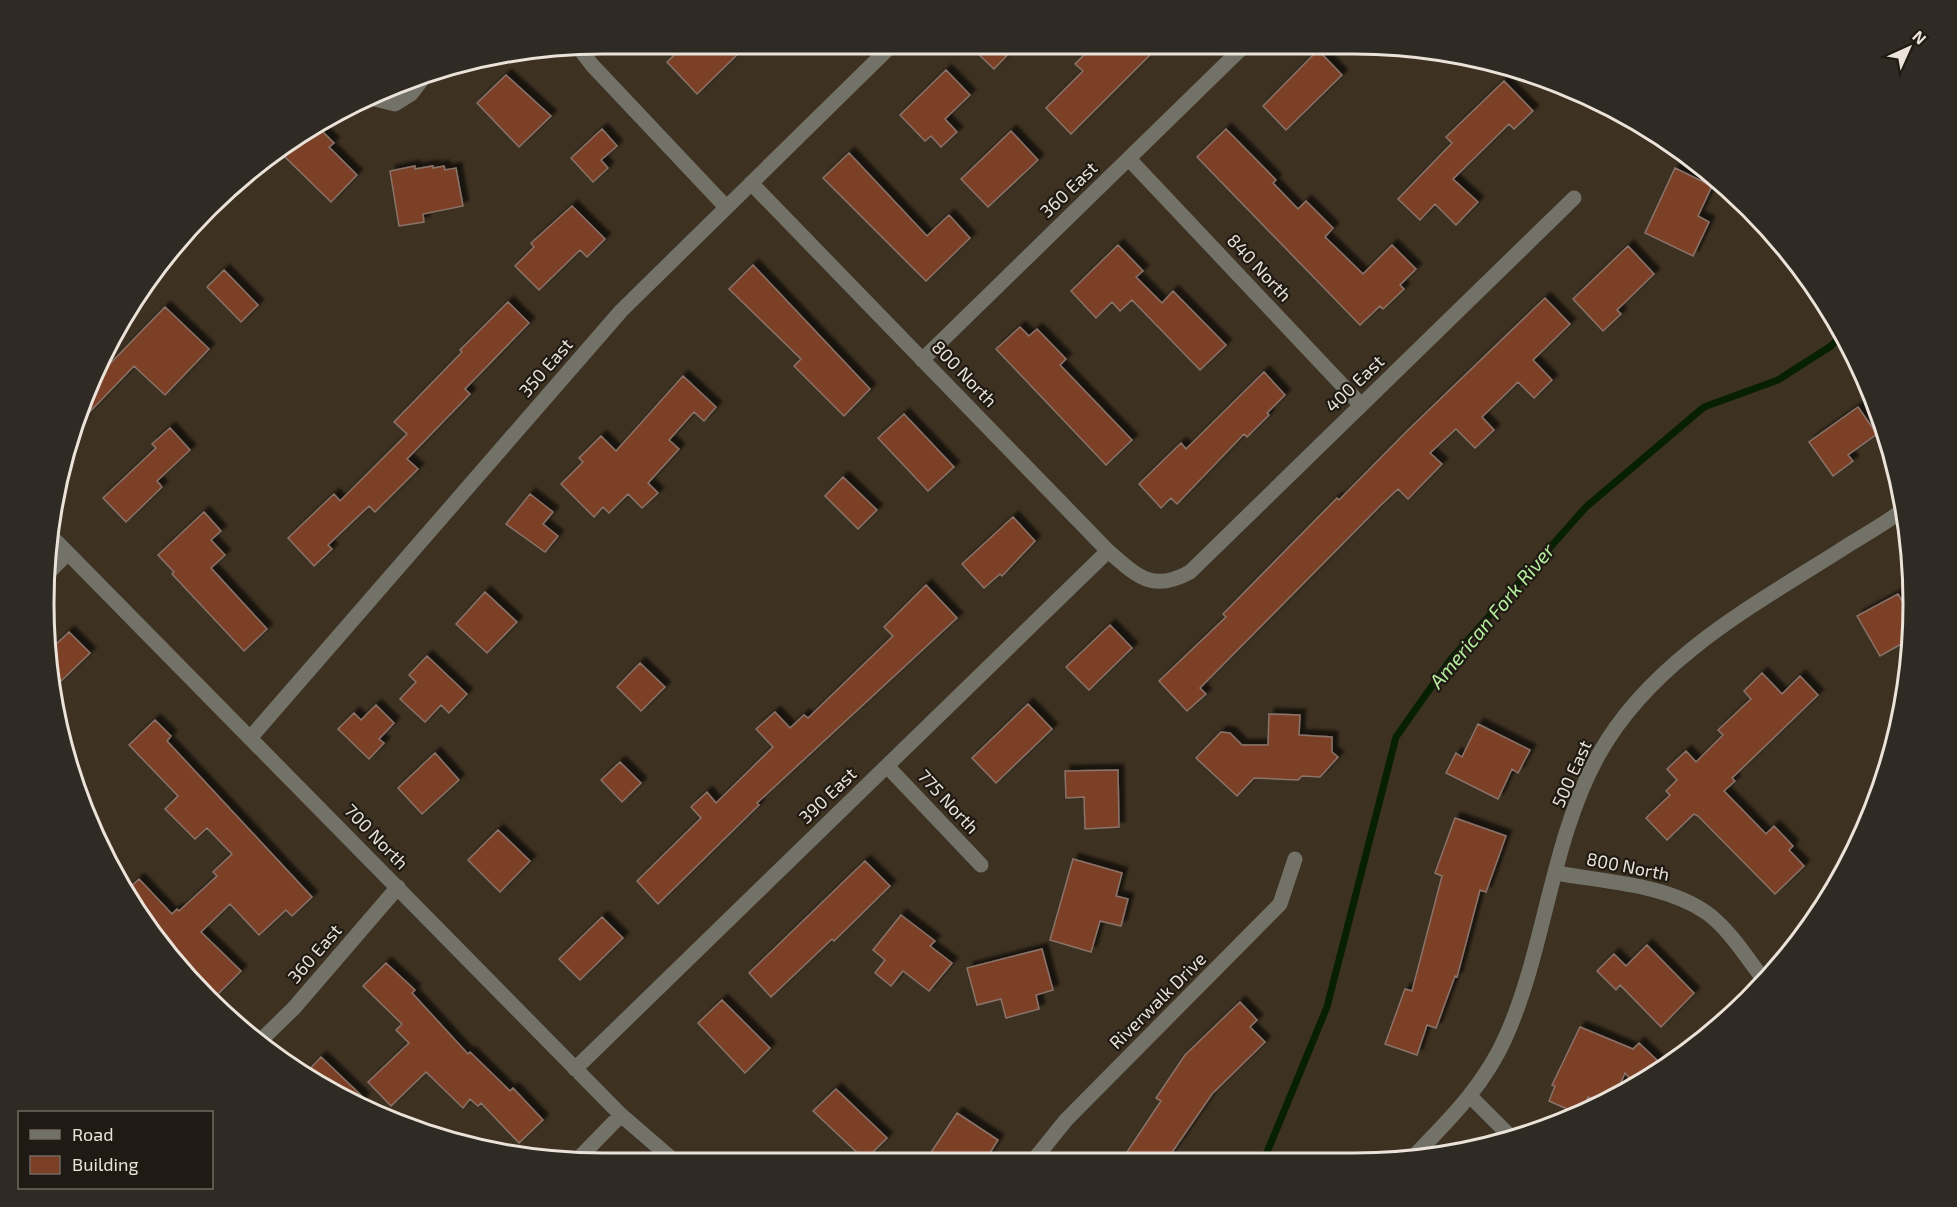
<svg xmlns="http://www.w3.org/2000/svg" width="1957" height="1207" font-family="'Exo 2',sans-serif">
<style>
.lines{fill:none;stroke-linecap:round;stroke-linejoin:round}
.stream{stroke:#062000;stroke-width:7}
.building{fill:#7b3f26;stroke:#8a736a;stroke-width:1.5;filter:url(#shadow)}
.minor{stroke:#727269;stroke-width:15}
.labels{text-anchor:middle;stroke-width:4.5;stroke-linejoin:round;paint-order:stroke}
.street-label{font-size:18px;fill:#ebe3d9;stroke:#1f1a13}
.water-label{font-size:20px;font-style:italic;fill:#b6ef9e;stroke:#1f1a13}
.rim{fill:none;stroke:#ebe3d9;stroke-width:3}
</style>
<defs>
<filter id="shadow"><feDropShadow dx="5.5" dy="-5.5" stdDeviation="1.5" flood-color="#0009"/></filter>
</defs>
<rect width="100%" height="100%" fill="#3d3121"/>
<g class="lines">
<!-- stream -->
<path class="stream" d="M1263,1162l64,-155 69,-270 55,-78 135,-152 118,-100 74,-27 53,-34 12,-12"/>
</g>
<!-- building -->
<path class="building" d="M686,44h62l-51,50 -30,-32z
M970,46h46l-22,23z
M1093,46l65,1 -87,87 -25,-26 37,-37 -8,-7z
M1318,50l24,25 -56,55 -23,-24z
M946,70l24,25 -25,24 12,13 -16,15 -10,-11 -6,5 -25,-26z
M506,75l45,41 -32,31 -42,-44z
M1504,81l29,30 -19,18 -5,-5 -56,55 25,23 -22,23 -21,-21 -15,16 -22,-21 54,-56 -6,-6z
M320,129l14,14 -5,4 28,28 -26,27 -47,-46 19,-18z
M602,129l15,17 -16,14 7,8 -15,14 -22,-24z
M1226,129l50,51 -3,3 25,26 8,-8 27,27 -8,9 38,37 29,-29 24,24 -16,16 4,4 -21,20 -3,-3 -20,19 -163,-168z
M1011,131l27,29 -50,47 -27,-28z
M849,153l78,83 22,-21 21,23 -44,43 -103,-103z
M415,166v3l18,-3v2l11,-2 1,4 11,-2 7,38 -40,8 1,8 -25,4 -9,-55z
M1675,168l37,18 -14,30 11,6 -16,34 -48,-23z
M572,206l33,33 -18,18 -7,-7 -41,40 -24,-24 19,-19 -3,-4z
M1118,245l25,26 -7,6 26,26 11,-12 53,54 -26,25 -68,-70 -12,11 -8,-9 -16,16 -25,-27z
M1628,246l26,28 -37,36 4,4 -18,17 -30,-32z
M753,265l117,124 -26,27 -50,-50 7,-7 -72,-70z
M224,270l34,35 -17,17 -34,-35z
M1545,298l25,26 -37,36 19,20 -18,18 -16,-16 -36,35 12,13 -19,18 -19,-19 -26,24 12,11 -34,35 -10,-10 -18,17 -180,182 6,6 -19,17 -28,-30 67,-64 -3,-3 114,-116 2,2 68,-69z
M508,302l21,21 -64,66 5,5 -63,65 11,10 -43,43 -6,-6 -41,39 4,4 -18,17 -26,-28 46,-44 6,7 67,-67 -13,-12 68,-70 -2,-2z
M165,307l44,42 -44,46 -31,-29 -57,59 -3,-2 25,-52 2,2z
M1020,327l9,9 8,-7 29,30 -6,6 72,75 -26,25 -110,-116z
M1264,372l21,23 -18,18 2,2 -22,22 -3,-3 -67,70 -6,-6 -10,10 -22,-24 42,-41 5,6z
M683,376l33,31 -12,14 -10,-9 -25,28 10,9 -31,34 10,10 -16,15 -14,-14 -19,19 -6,-6 -9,10 -33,-33 22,-22 -4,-4 22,-22 15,15z
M1858,407l19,27 -29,21 5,6 -20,15 -24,-34z
M904,414l50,53 -26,24 -50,-53z
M170,428l20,22 -33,31 5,6 -36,35 -23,-24 53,-50 -4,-4z
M843,477l34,33 -19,19 -33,-33z
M530,494l23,18 -10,12 15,12 -13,16 -39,-28z
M204,512l17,19 -10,9 14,15 -14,13 56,61 -23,22 -72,-77 2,-2 -16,-17z
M1013,517l22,24 -33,35 -2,-2 -16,14 -22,-24z
M926,585l31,33 -200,185 2,2 -101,99 -21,-23 64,-63 -10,-11 16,-15 9,11 57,-56 -17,-18 19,-17 15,16 14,-13 4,3 85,-82 -9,-9z
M485,592l32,30 -30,31 -31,-29z
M1898,594l14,24v20l-32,18 -23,-40z
M1110,625l22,23 -43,42 -23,-23z
M69,632l21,21 -33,32 -6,-36z
M427,656l40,38 -18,19 -8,-8 -16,17 -25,-23 16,-17 -7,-7z
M640,663l25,24 -24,24 -24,-24z
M1762,673l20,21 18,-18 18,19 -86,83 3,3 -11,10 42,43 8,-8 19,20 -4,4 15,16 -29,28 -77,-78 -4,-2 -27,26 -21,-22 24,-23 -4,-4 11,-11 -10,-11 19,-18 10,11 27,-27 -5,-5 33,-31 -7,-8z
M1028,704l24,25 -56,54 -24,-25z
M376,705l18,18 -15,16 5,4 -15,16 -31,-30 16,-16 7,7z
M1269,714l31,1 -1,20 33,2v15l6,5 -18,20 -18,-1 -4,4 -44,-2 -17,18 -41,-38 25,-26 9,1 12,12h26z
M155,720l16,16 -4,5 145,156 -20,19 -6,-6 -27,25 -29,-31 -29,28 40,39 -24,24 -63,-63 5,-5 -33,-36 13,-12 33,35 5,-5 2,2 38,-35 -4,-4 19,-18 -25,-26 -12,11 -30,-30 13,-13 -49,-51z
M1478,724l52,26 -12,23 -6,-4 -14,30 -52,-26 10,-20 6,4z
M435,753l24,27 -37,34 -24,-26z
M620,762l21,21 -19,19 -21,-22z
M1118,770l1,57 -34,2 -1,-32 -18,1 -1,-27z
M1455,818l51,18 -20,56 -6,-2 -23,87 -2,-1 -19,52 -9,-3 -10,30 -32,-11 20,-55 7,2 30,-115 -7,-3z
M498,830l32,31 -30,31 -32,-32z
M1073,859l49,14 -6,23 12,3 -7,27 -21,-5 -9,31 -41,-12z
M865,861l25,25 -56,55 -2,-2 -61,58 -22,-24z
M901,915l34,26 -5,5 22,17 -23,28 -26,-20 -12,15 -16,-13 10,-13 -12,-10z
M602,917l21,21 -43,42 -21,-21z
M1647,945l47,48 -33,34 -41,-42 -4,5 -19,-19 17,-17 12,12z
M1042,949l11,41 -17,5 3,14 -33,9 -5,-19 -24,6 -10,-37z
M386,963l29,27 -3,3 56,61 2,-2 40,39 3,-3 30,32 -24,23 -38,-40 -3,3 -8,-7 -7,9 -37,-36 -35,34 -23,-24 41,-39 -13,-13 6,-6 -39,-38z
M722,1000l48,48 -25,25 -47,-50z
M1240,1002l17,18 -7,7 15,15 -53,52 -46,67h-45l40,-60 -5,-3 29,-43z
M1580,1027l53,22 6,-6 25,24 -27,19 -12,-13 -10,23 -15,6 -12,-5 -5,12 -7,4 -27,-12 6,-15 -3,-1z
M321,1057l43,41 -4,6 -54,-31z
M836,1089l51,49 -22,22 -52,-49z
M957,1113l41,27 -13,21 -59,-1z"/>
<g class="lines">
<!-- minor -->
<path class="minor" d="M579,48l13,17 134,142
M375,99l20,5 16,-10 16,-21
M1129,159l232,246
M751,183l357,368c29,25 44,42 82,21l384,-374
M922,360l321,-313
M54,539l567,576 51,44
M49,572l19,-19
M251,737l370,-426 271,-266
M887,766l94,99
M1556,873c49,9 110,11 151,40 23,17 40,45 57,67
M258,1043l36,-35 104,-121
M575,1069l533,-518
M1471,1097l42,42
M578,1159l43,-44
M1411,1159c37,-38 75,-75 96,-125 39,-89 44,-194 92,-280 52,-93 153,-148 240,-203 21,-14 45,-26 65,-42
M1033,1161l33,-41 214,-216 15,-45"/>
</g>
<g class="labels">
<!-- street labels -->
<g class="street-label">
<text transform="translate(1069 190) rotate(-44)" y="6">360 East</text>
<text transform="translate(1259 268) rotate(47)" y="6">840 North</text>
<text transform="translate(546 368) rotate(-49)" y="6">350 East</text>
<text transform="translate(964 374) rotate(46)" y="6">800 North</text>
<text transform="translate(1355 384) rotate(-44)" y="6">400 East</text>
<text transform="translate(1572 774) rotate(-66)" y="6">500 East</text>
<text transform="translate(828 796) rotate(-44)" y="6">390 East</text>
<text transform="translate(948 802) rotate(47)" y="6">775 North</text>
<text transform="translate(376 837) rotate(46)" y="6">700 North</text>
<text transform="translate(1628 867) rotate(11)" y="6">800 North</text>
<text transform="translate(315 954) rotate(-49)" y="6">360 East</text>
<text transform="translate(1158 1001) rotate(-45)" y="6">Riverwalk Drive</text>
</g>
<!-- water labels -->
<g class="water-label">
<text transform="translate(1492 616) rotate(-50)" y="7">American Fork River</text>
</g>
</g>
<!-- crop -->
<path d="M0 0H1957V1207H0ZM603 54H1354A549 549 0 0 1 1903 603V604A549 549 0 0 1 1354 1153H603A549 549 0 0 1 54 604V603A549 549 0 0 1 603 54Z" fill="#2f2a23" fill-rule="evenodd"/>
<path class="rim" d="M603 54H1354A549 549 0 0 1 1903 603V604A549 549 0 0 1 1354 1153H603A549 549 0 0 1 54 604V603A549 549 0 0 1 603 54Z"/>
<!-- legend -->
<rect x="18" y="1111" width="195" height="78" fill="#1f1a13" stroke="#716a62" stroke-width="1.5"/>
<rect x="30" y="1130" width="30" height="9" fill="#727269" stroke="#716a62" stroke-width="1.5"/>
<text x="72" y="1141" font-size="18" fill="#ebe3d9">Road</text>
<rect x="30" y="1156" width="30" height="18" fill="#7b3f26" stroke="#716a62" stroke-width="1.5"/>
<text x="72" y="1171" font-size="18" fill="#ebe3d9">Building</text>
<!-- north arrow -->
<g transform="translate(1909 48) rotate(45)" stroke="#1f1a13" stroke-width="4.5" paint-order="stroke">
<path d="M0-4.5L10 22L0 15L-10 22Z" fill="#ebe3d9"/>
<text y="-9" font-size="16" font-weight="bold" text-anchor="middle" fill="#ebe3d9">N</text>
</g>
</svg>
